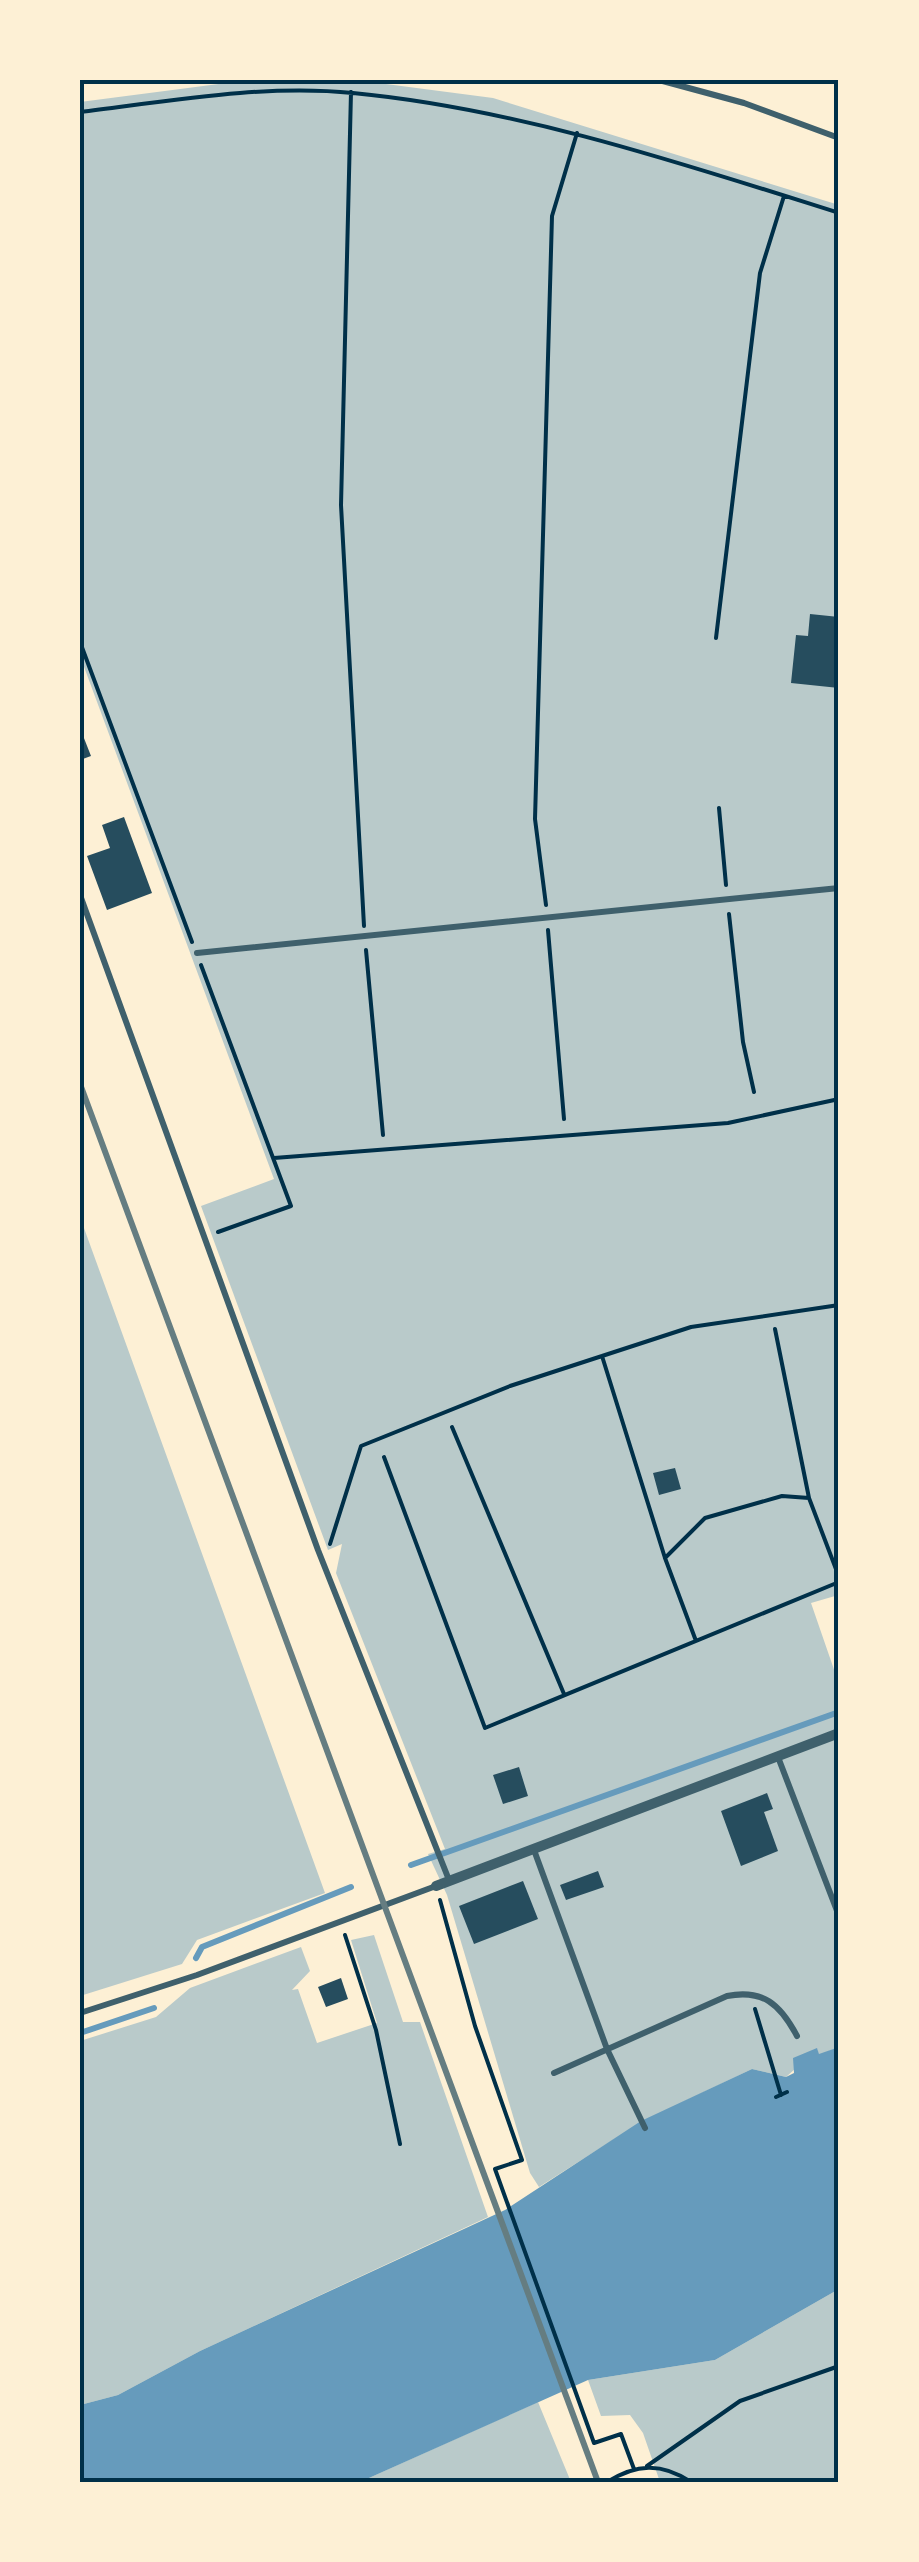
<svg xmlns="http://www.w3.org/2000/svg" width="919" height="2562" font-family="Mulish,sans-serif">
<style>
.green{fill:#b9caca}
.water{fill:#669bbc}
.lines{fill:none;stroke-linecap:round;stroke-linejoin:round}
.stream{stroke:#669bbc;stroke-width:6}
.building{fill:#264d5e}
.path{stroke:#003049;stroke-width:4}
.service{stroke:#3f606c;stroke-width:6}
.minor{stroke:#3f606c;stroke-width:10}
.rail{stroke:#657d81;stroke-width:6}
.neatline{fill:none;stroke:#003049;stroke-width:4}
</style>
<rect width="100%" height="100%" fill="#fdf0d5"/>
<!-- green -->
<path class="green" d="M363,81l130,17 346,107v1399l-4,-8 -24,7 28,81v363l-20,8 -2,-6 -31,28 -34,-8 -111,53 -102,65 -9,-14 -83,-278 -19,-41 17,-5 -109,-276 6,-29 -14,6 -127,-344 73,-27 -194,-523v-554l154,-20z
M80,1217l245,676 -128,47 -15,24 -102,32z
M374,1935l29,87h17l68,195 -288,134 -82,44 -38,10v-364l76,-24 34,-29 111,-41 9,24 -18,19 6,-1 19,54 60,-20 -26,-83z
M839,2289v193h-179l-17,-49 -13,-18 -29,1 -13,-36 127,-20z
M538,2402l33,80h-211z"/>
<!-- water -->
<path class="water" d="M839,2047v242l-124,71 -127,20 -228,102h-280v-77l38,-10 82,-44 305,-141 136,-89 111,-52 34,8 8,-4 -1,-15 24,-10 2,6z"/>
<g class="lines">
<!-- stream -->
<path class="stream" d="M411,1865l428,-153
M196,1958l6,-11 149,-60
M80,2033l74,-25"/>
</g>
<!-- building -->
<path class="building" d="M810,614l29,3v71l-48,-5 5,-48 12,1z
M80,728l11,28 -11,4z
M124,817l28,76 -45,17 -20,-54 23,-8 -8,-23z
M675,1468l6,21 -22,6 -6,-22z
M519,1767l9,29 -25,8 -10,-29z
M767,1793l6,16 -9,3 14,39 -37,15 -20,-55z
M598,1871l6,16 -38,13 -6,-15z
M523,1881l15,38 -64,25 -15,-38z
M341,1978l7,21 -22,8 -8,-20z"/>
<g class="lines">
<!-- path -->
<path class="path" d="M351,92l-10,413 23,421
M80,112c89,-11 183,-28 273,-19 166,16 328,70 486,120
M716,638l44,-365 24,-77
M80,642l112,300
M719,808l7,77
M546,905l-11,-86 17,-603 25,-83
M729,914l14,128 11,50
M548,930l16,189
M366,950l17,185
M201,965l90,241 -73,26
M274,1158l454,-35 111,-24
M775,1329l34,169 30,79
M602,1356l63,202 31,83
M452,1427l112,267
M384,1457l101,271 354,-146
M330,1544l31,-98 149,-60 181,-59 148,-22
M665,1558l40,-40 77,-22 27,2
M440,1900l35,126 47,134 -27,9 99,274 27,-9 13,35
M345,1935l31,95 24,114
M755,2009l26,86
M776,2097l11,-5
M647,2466l93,-65 99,-35
M607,2482c29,-18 54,-20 84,0"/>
<!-- service -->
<path class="service" d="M659,80l85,23 95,35
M80,895l238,655 131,330
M197,953l642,-65
M778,1757l61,159
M534,1850l73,199 38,79
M80,2013l117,-38 239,-89
M554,2073l173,-77c36,-7 53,8 70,40"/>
<!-- minor -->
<path class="minor" d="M436,1886l403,-153"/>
<!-- rail -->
<path class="rail" d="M80,1084l518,1398"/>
</g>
<!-- border -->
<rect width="919" height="2562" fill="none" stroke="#fdf0d5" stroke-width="165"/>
<rect x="82" y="82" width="754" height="2398" class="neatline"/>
</svg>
